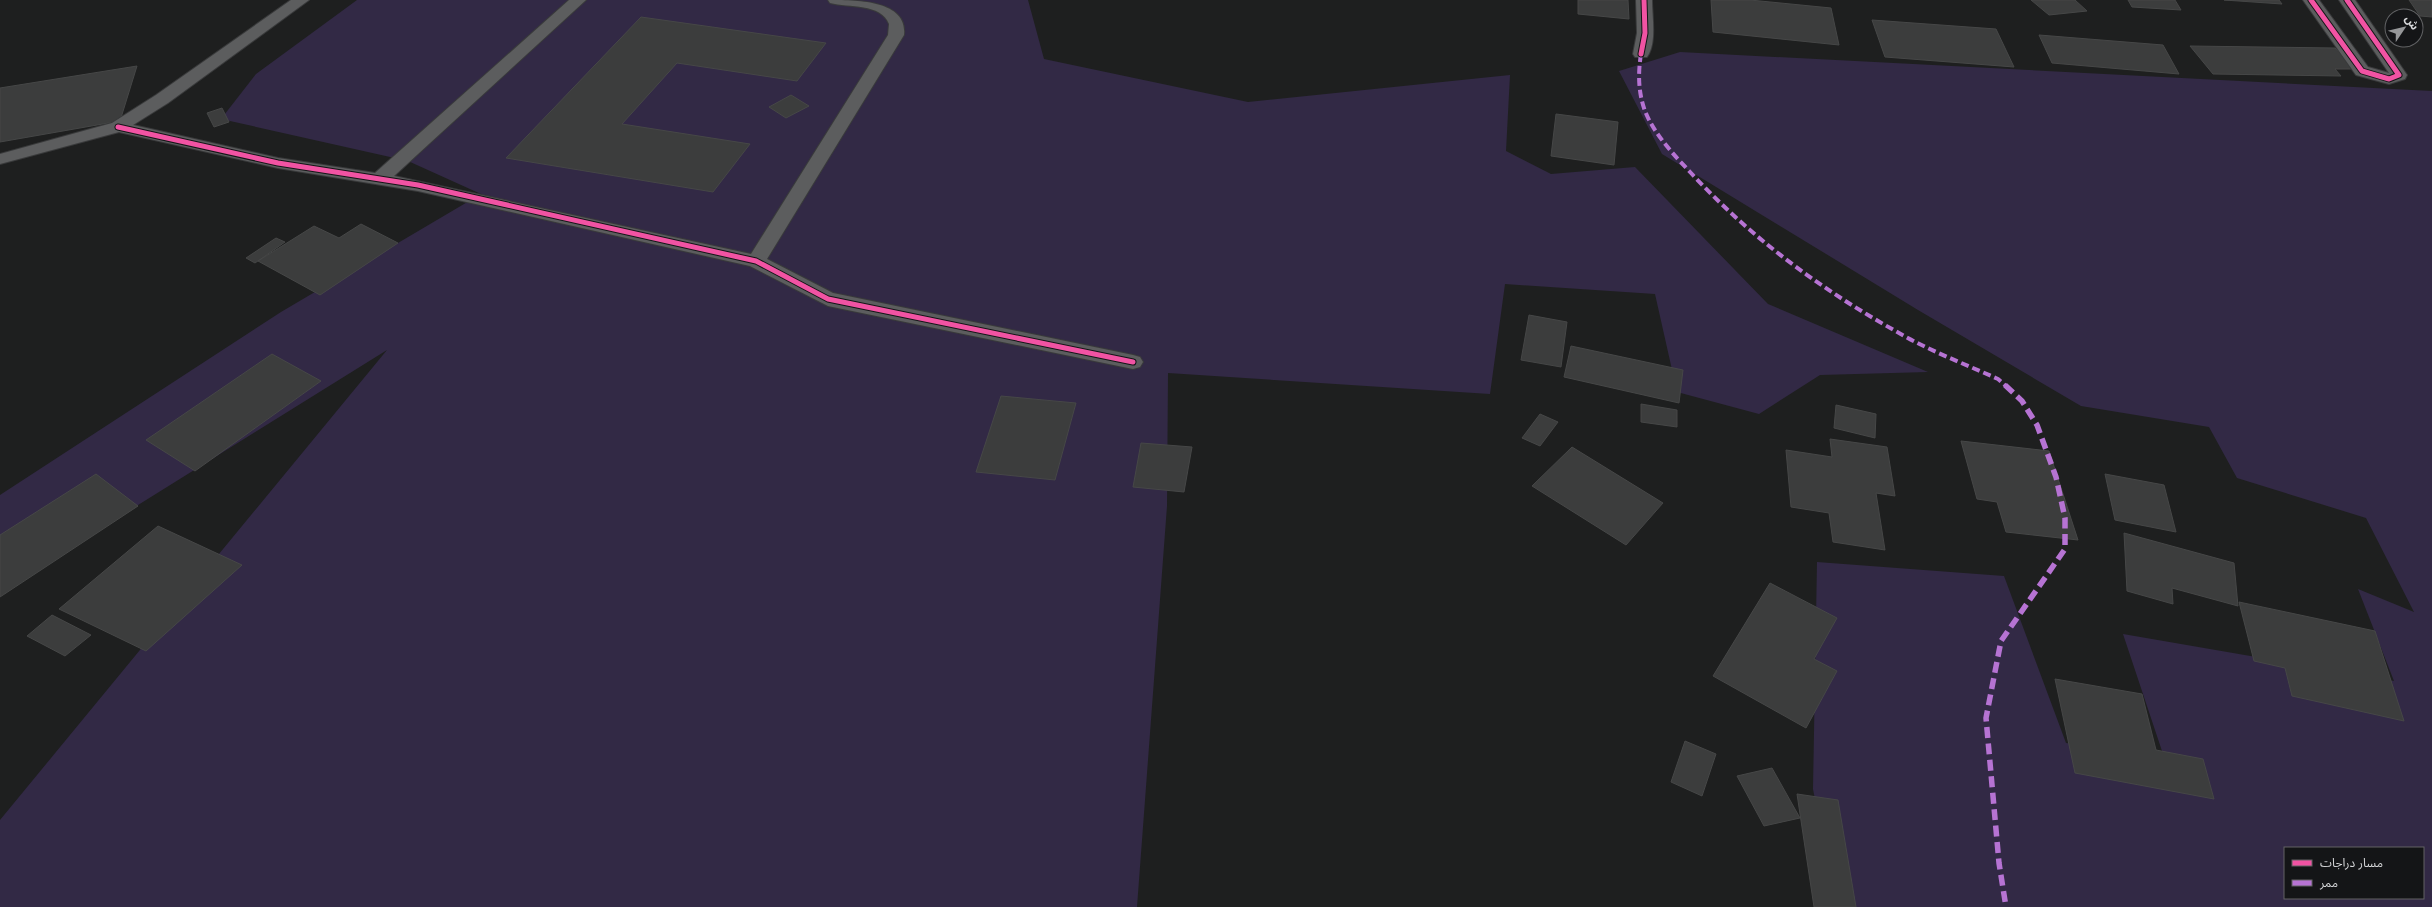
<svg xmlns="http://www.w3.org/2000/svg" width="2432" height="907" font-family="Inter,'Noto Sans Arabic',sans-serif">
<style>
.green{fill:#322945;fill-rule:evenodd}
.building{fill:#3c3d3d;stroke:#464747}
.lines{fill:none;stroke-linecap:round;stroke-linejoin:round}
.minor-casing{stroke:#393a3b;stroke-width:2}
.minor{fill:#5c5d5e;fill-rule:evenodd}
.quiet-far1{stroke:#b673d3;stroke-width:4;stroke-dasharray:8 4;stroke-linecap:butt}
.quiet{stroke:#b673d3;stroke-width:5.5;stroke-dasharray:11 5.5;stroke-linecap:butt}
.cycleway-casing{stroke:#141517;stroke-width:7}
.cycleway{stroke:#f153a3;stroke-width:5}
</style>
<rect width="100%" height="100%" fill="#1e1f1f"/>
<!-- green -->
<path class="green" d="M357,0h671l16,59 204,43 262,-27 -4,76 45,23 84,-7 133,137 160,68 -108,3 -61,39 -82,-22 -22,-98 -150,-10 -15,110 -322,-21 -1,133 -30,401h-1137v-87l387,-470 -387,241v-96l281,-183 200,-118 -73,-33 -187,-42 35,-45z
M1680,52l752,39v816h-596l-23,-118 4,-227 187,14 62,167 98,14 -41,-123 271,47 -36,-92 56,23 -48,-94 -129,-40 -28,-51 -128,-21 -163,-96 -256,-156 -43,-83zM2285,848h138v50h-138z"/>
<!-- building -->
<path class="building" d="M1578,0h50l1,19 -51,-5z
M1711,0h39l81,8 8,37 -126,-13z
M2031,0h44l12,11 -38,4z
M2128,0h47l6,10 -49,-3z
M2224,0h55l3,4z
M2409,0h23v17l-12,-1z
M641,17l185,26 -29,38 -120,-18 -55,61 128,20 -37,48 -207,-34z
M1872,20l124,9 18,38 -129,-10z
M2039,35l124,10 16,29 -127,-11z
M2190,46l145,2 20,21h-20l6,7 -128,-2z
M137,66l-17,55 -120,21v-54z
M791,95l18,11 -23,12 -17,-11z
M222,108l7,14 -15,5 -7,-14z
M1556,114l62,8 -4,43 -63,-9z
M361,224l37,19 -78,52 -62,-34 56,-35 25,12z
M276,238l9,4 -30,21 -9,-5z
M1529,315l38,7 -6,45 -40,-7z
M1571,346l112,24 -4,33 -115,-26z
M272,354l49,27 -126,90 -49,-31z
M1001,396l75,7 -21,77 -79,-8z
M1641,404l36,6v17l-36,-5z
M1836,405l40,9 -1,24 -41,-10z
M1540,414l18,8 -18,24 -18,-8z
M1830,439l57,8 8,49 -19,-3 9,57 -52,-8 -4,-29 -38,-6 -5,-57 46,7z
M1961,441l88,10 29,89 -72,-8 -9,-30 -20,-3z
M1141,443l51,4 -8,45 -51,-5z
M1572,447l91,56 -37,42 -94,-59z
M96,474l42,32 -138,91v-62z
M2105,474l59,11 12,47 -61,-12z
M158,526l84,39 -96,86 -87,-42z
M2124,533l110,30 4,43 -66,-18 1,16 -46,-13z
M1770,583l67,35 -23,41 23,12 -31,57 -93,-52z
M2239,602l136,29 29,90 -112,-25 -7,-28 -31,-7z
M52,615l39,20 -26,21 -38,-20z
M2055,679l87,15 14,56 47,9 11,40 -139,-26z
M1685,741l31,13 -14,42 -31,-14z
M1772,768l28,50 -36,8 -27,-50z
M1797,794l41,6 18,107h-42z"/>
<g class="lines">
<defs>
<path id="minor" d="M291,0h18l-141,103 -35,22 145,33 97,15 194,-173h17l-192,176 357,78 137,-219 1,-11c-8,-21 -40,-16 -59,-21l-2,-3c28,0 80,0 76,35l-137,224 66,34 300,62 7,2 3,5 -3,5 -7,2 -305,-63 -78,-40 -332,-75 -140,-23 -159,-36 -119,32v-10l112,-31 44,-28z
M1636,0h16c0,17 5,43 -5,57h-12l-2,-3 4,-21z
M2303,0h16l49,67 21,6 -50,-73h16l52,75 -2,4 -16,5 -33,-9z"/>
</defs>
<!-- minor casing -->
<use href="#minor" class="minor-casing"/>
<!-- minor -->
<use href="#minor" class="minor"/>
<!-- quiet-far1 -->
<path class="quiet-far1" d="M1641,54c-3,19 -3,38 4,57 9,23 29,44 46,62 61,66 131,117 208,160 31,18 66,31 99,46l8,7"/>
<!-- quiet -->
<path class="quiet" d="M2005,385l17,16 15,24 19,52 9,41v31l-64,92 -15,77 13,145 7,44"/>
<defs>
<path id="cycleway" d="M2311,0l51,71 27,8 10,-4 -52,-75
M1641,54l4,-21 -1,-33
M118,127l160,36 140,22 338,76 72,38 305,63"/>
</defs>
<!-- cycleway casing -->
<use href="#cycleway" class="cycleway-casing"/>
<!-- cycleway -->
<use href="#cycleway" class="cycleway"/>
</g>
<!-- legend -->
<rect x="2284" y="847" width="140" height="52" fill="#141517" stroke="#626365"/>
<rect x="2292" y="860" width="20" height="6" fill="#f153a3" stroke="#626365"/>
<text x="2320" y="867" font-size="12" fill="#d7d8da">مسار دراجات</text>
<rect x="2292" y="880" width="20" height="6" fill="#b673d3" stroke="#626365"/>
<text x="2320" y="887" font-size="12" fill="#d7d8da">ممر</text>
<!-- north arrow -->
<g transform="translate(2404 28) rotate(55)"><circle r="19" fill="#141517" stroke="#626365"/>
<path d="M0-3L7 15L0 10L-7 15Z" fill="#969799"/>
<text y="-6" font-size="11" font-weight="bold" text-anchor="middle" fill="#d7d8da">ش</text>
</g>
</svg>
